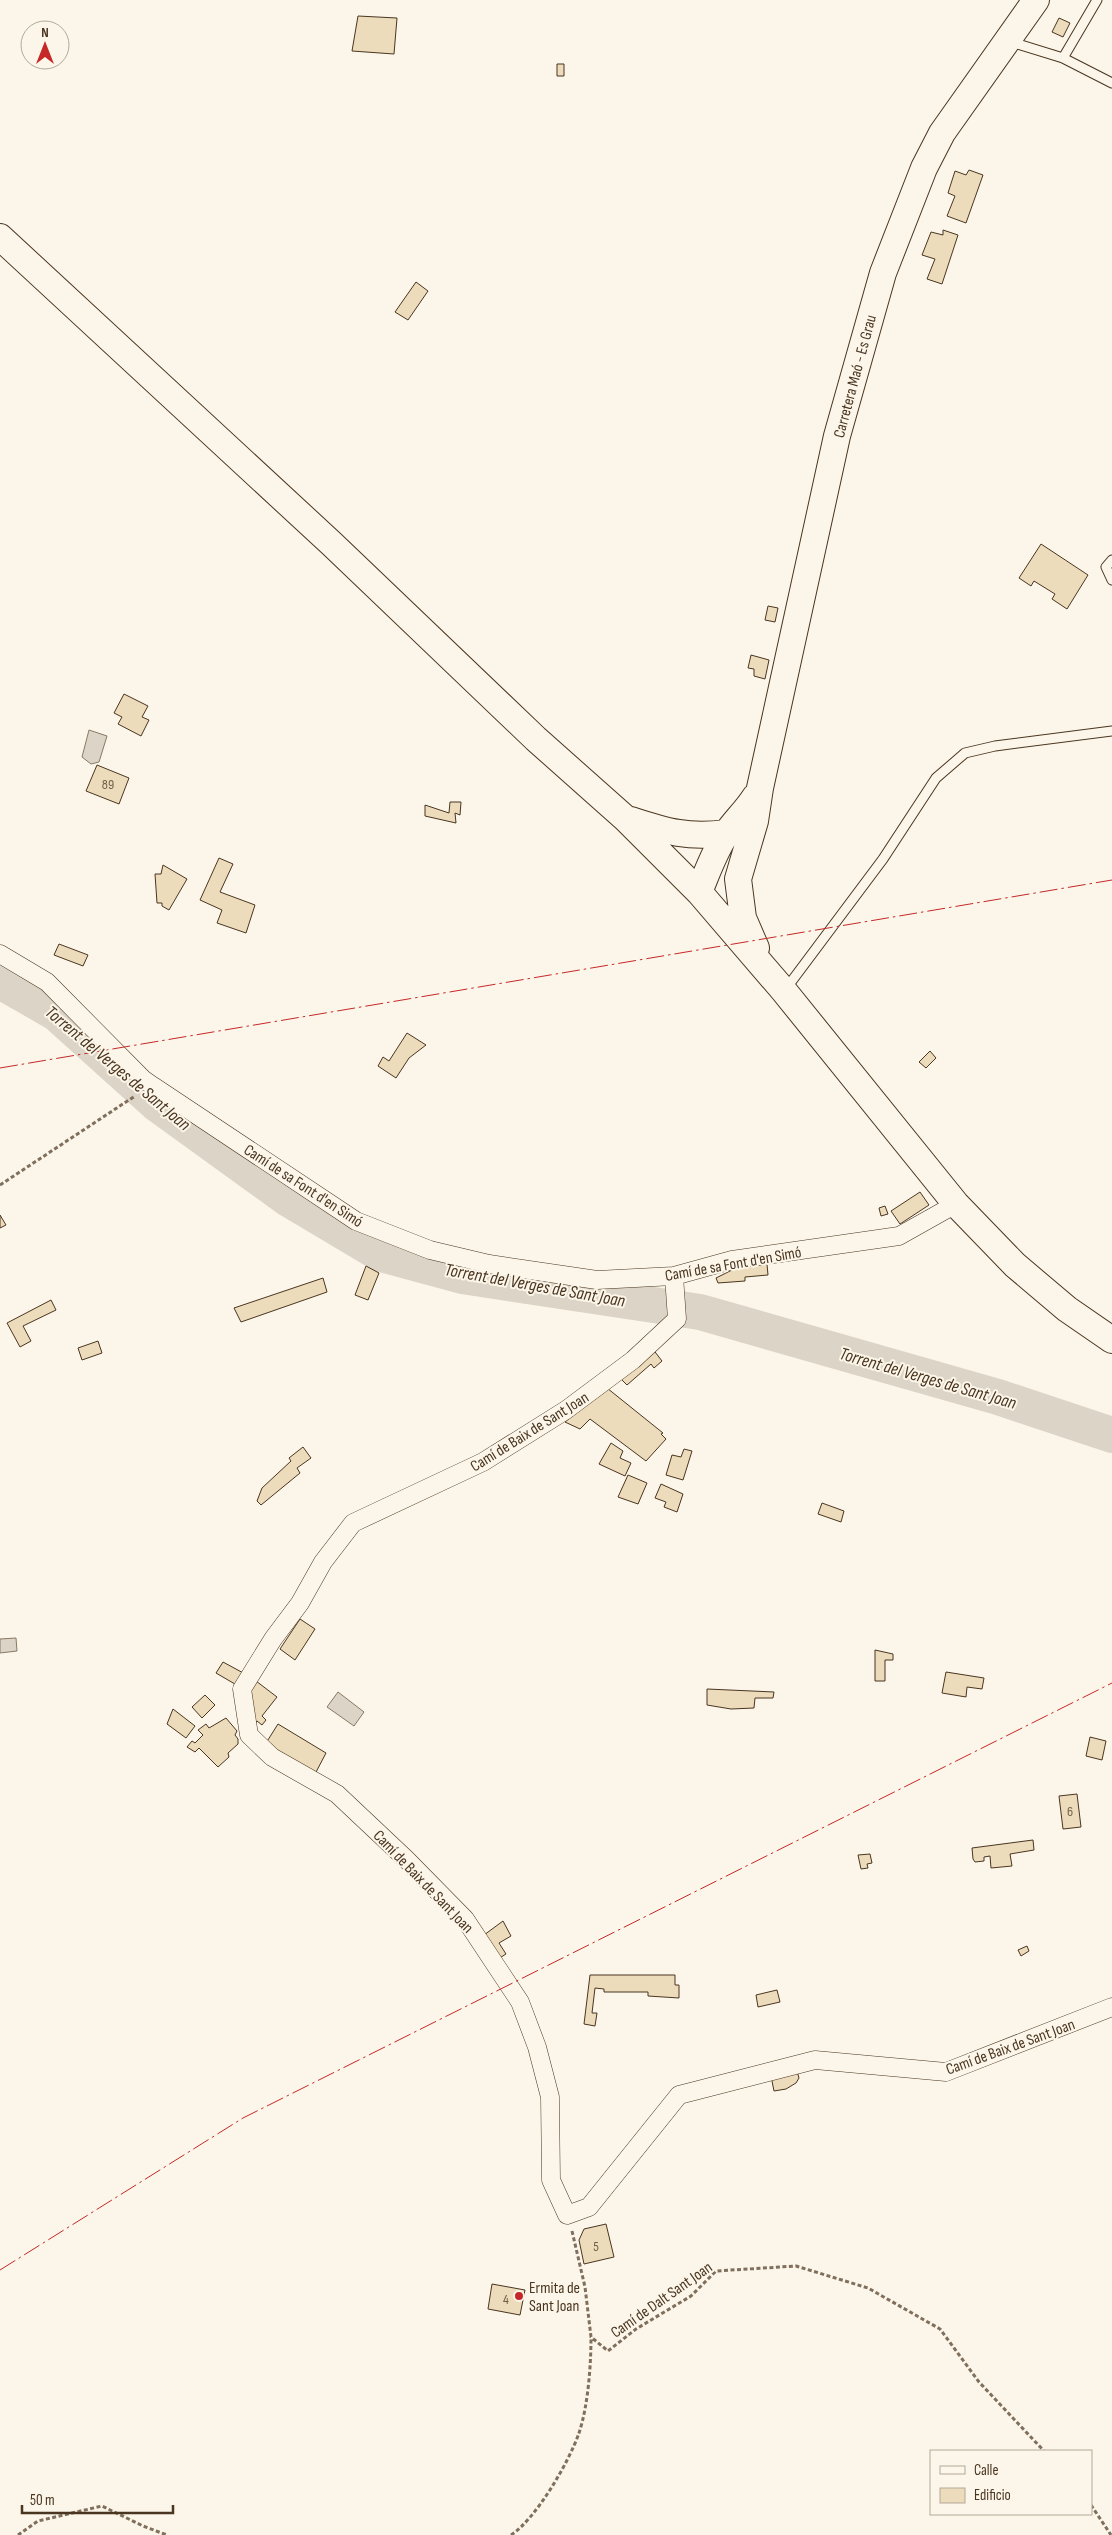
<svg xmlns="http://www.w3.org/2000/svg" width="1112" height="2535" font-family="'Sofia Sans Condensed',sans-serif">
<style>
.water{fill:#dcd4c6;stroke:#887966}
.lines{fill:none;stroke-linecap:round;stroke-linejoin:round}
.river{stroke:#dcd4c6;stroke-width:36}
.building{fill:#ecdcbc;stroke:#4a3520}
.lane-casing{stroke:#4a3520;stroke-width:11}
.street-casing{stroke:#4a3520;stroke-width:19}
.secondary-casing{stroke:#4a3520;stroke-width:28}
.path{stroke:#7f6f5c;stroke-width:3;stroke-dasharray:4 2.5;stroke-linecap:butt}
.lane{stroke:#fbf6e9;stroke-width:9}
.street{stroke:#fbf6e9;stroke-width:18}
.secondary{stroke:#fbf6e9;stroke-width:26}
.power{stroke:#c62828;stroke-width:1;stroke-dasharray:18 4 2.5 4;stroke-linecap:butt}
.poi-dot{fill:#c62828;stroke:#fbf6e9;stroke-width:2}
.labels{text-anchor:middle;stroke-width:4;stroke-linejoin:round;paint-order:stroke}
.number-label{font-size:14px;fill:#725f47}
.street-label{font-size:16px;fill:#4a3520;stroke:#fbf6e9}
.poi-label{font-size:16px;fill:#4a3520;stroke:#fbf6e9;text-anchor:start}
.water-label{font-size:18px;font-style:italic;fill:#4a3520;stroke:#fbf6e9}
</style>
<rect width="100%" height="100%" fill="#fbf6e9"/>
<!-- water -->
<path class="water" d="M89,730l18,6 -8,26 -8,2 -9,-7z
M16,1638l1,13 -17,2v-14z
M338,1692l26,20 -10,14 -27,-19z"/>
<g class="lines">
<!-- river -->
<path class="river" d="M0,981l56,32 101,91 130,94 94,56 81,22 238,36 298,85 114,38"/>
</g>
<!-- building -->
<path class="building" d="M358,16l39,2 -3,36 -42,-3z
M1059,18l11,5 -7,14 -11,-5z
M557,64h7v12h-7z
M969,170l14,5 -17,48 -19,-7 8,-20 -7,-3 7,-22 11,4z
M943,230l15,5 -16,49 -15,-5 8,-20 -13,-4 9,-23 12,3z
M416,282l12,9 -20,29 -13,-8z
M1041,544l47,31 -21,34 -15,-10 3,-5 -21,-13 -3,5 -12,-8z
M768,606l10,2 -3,14 -10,-2z
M751,655l18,5 -4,19 -11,-3v-7l-6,-1z
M124,694l24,12 -6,11 7,3 -8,16 -23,-12 4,-7 -8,-4z
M97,765l32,13 -10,26 -33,-13z
M450,802h11l-1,13 -5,-2 1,10 -31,-7v-11l24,8z
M219,858l14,6 -13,28 35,13 -9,28 -29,-10 5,-13 -22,-10z
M163,865l24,14 -18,31 -7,-4v-3h-5l-2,-29h6z
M59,944l29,11 -5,11 -29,-11z
M407,1033l19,12 -17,13 -13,20 -18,-12 5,-9 6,4z
M930,1051l6,7 -10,10 -7,-6z
M920,1192l9,13 -29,19 -9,-13z
M885,1206l3,8 -7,2 -2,-8z
M0,1215l6,10 -6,3z
M767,1264l1,11 -23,2v4l-27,2 -2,-5 22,-11z
M366,1266l13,7 -11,27 -13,-5z
M323,1278l4,14 -86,30 -7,-14z
M51,1300l5,10 -33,16 8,15 -11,6 -13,-24z
M98,1341l4,12 -20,7 -4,-12z
M652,1348l10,13 -8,7 -3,-4 -24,21 -8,-8z
M607,1388l56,45 -2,1 5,5 -20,22 -56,-42 -10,10 -15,-7z
M611,1443l12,8 -3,7 11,5 -6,13 -26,-12z
M303,1447l8,11 -14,10 3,5 -39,32 -4,-4 5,-13 29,-27 -2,-3z
M684,1449l8,2 -9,29 -17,-5 6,-20 9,2z
M628,1475l19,8 -9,21 -20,-7z
M661,1484l22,10 -6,18 -13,-5 2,-5 -11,-4z
M822,1503l22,8 -3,11 -23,-8z
M300,1619l15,10 -20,31 -15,-11z
M875,1650l18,4v6h-8v21h-10z
M223,1662l24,13 -7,12 -24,-14z
M946,1672l38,6 -2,11 -15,-2 -1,10 -24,-4z
M256,1681l21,16 -15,19 4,4 -4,5 -5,-4 -5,7 -7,-29z
M707,1689l67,3 -1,6h-18l-1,10 -23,1 -24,-4z
M205,1695l10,10 -13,13 -10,-11z
M173,1709l22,17 -9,12 -19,-14z
M226,1718l11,13 -2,4 3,4v5l-10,9 1,4 -11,10 -19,-19 -4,4 -8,-5 5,-6 3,2 8,-8 -5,-5 8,-6 3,4z
M278,1724l48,29 -11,21 -49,-31z
M1090,1737l16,4 -4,19 -16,-4z
M1077,1794l4,33 -18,2 -4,-33z
M1033,1840l1,10 -24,4 2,12 -21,2 -1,-12 -6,1v4l-9,1 -2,-3 -1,-11z
M870,1854l2,9 -5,1 1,4 -7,1 -3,-14z
M503,1921l8,15 -12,7 7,11 -8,5 -14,-24z
M1027,1946l2,5 -8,5 -3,-6z
M590,1975h85v10h4v13l-31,-2v-4h-44v-3l-9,-1 -3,25h5l-2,13 -11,-2z
M777,1990l3,12 -22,5 -2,-12z
M797,2071l2,7 -3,5 -10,6 -12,2 -3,-15z
M606,2224l8,33 -30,7 -5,-24 5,-11z
M492,2284l33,6 -5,25 -32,-6z"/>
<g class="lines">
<defs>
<path id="lane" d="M1011,42l52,16 49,25
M1063,58l34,-58
M1112,560l-6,7 6,13
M785,990l98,-131 53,-81 29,-25 30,-7 117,-15"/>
<path id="street" d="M0,954l47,28 96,97 10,7 203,135 74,29 59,14 108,16 77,-4 58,-16 167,-24 57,-32
M674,1276l3,43 -44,41 -67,50 -83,52 -130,61 -30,39 -23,41 -27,36 -31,50 7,46 23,22 65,37 69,65 59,60 55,83 17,45 13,50 1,83 16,35 22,-8 90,-112 136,-35 131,12 166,-65"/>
<path id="secondary" d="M0,237l332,307 204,195 90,80 73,73 85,99 172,213 59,61 52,44 45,31
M631,820c36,12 58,18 95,13
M699,892c8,-19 15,-40 27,-58 8,-12 20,-23 29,-37
M756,948l-13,-30 -5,-39 17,-58 5,-33 77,-352 46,-163 41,-105 18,-35 94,-133"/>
</defs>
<!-- lane casing -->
<use href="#lane" class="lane-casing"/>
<!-- street casing -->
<use href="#street" class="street-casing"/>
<!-- secondary casing -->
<use href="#secondary" class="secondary-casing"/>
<!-- path -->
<path class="path" d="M0,1185l135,-89
M572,2231l13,56 6,50 17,14 28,-22 55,-33 25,-25 80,-5 72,22 72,41 39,53 65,69
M1091,2505l20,30
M18,2535l20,-14 64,-15 41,20 24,9
M511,2535c25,-16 58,-73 68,-102 9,-27 12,-67 12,-96"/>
<!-- lane -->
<use href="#lane" class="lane"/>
<!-- street -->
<use href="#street" class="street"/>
<!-- secondary -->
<use href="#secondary" class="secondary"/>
<!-- power -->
<path class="power" d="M0,1068l1112,-188
M0,2270l243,-152 869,-435"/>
</g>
<!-- markers -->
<circle class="poi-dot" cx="519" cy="2296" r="5"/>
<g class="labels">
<!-- number labels -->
<g class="number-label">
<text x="108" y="789">89</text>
<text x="1070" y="1816">6</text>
<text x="596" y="2251">5</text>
<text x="506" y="2304">4</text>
</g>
<!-- street labels -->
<g class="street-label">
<text transform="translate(854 376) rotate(-75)" y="6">Carretera Maó - Es Grau</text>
<text transform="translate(304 1185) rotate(33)" y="6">Camí de sa Font d'en Simó</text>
<text transform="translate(733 1263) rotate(-10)" y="6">Camí de sa Font d'en Simó</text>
<text transform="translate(529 1431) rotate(-32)" y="6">Camí de Baix de Sant Joan</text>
<text transform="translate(424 1881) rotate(46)" y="6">Camí de Baix de Sant Joan</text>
<text transform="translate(1010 2046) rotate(-20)" y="6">Camí de Baix de Sant Joan</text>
<text transform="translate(661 2299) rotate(-35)" y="6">Camí de Dalt Sant Joan</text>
</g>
<!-- poi labels -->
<g class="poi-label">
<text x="529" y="2293">Ermita de<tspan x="529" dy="18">Sant Joan</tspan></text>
</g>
<!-- water labels -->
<g class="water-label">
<text transform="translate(118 1068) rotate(40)" y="6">Torrent del Verges de Sant Joan</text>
<text transform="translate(535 1285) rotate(10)" y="6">Torrent del Verges de Sant Joan</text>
<text transform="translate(928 1378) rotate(16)" y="6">Torrent del Verges de Sant Joan</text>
</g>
</g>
<!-- legend -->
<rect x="930" y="2450" width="162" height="65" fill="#fbf6e9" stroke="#b4a999"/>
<rect x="940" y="2466" width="25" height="8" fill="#fbf6e9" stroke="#b4a999"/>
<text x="974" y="2475" font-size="15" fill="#4a3520">Calle</text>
<rect x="940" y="2488" width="25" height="15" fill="#ecdcbc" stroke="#b4a999"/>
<text x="974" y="2500" font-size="15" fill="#4a3520">Edificio</text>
<!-- north arrow -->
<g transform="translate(45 45)"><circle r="24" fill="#fbf6e9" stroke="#b4a999"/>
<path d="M0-4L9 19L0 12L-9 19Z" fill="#c62828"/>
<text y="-8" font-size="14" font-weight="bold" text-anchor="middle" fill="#4a3520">N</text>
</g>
<!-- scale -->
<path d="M22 2505v8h151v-8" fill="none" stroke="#4a3520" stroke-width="2.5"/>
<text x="30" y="2505" font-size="15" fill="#4a3520" stroke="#fbf6e9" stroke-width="4" paint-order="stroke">50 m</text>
</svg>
